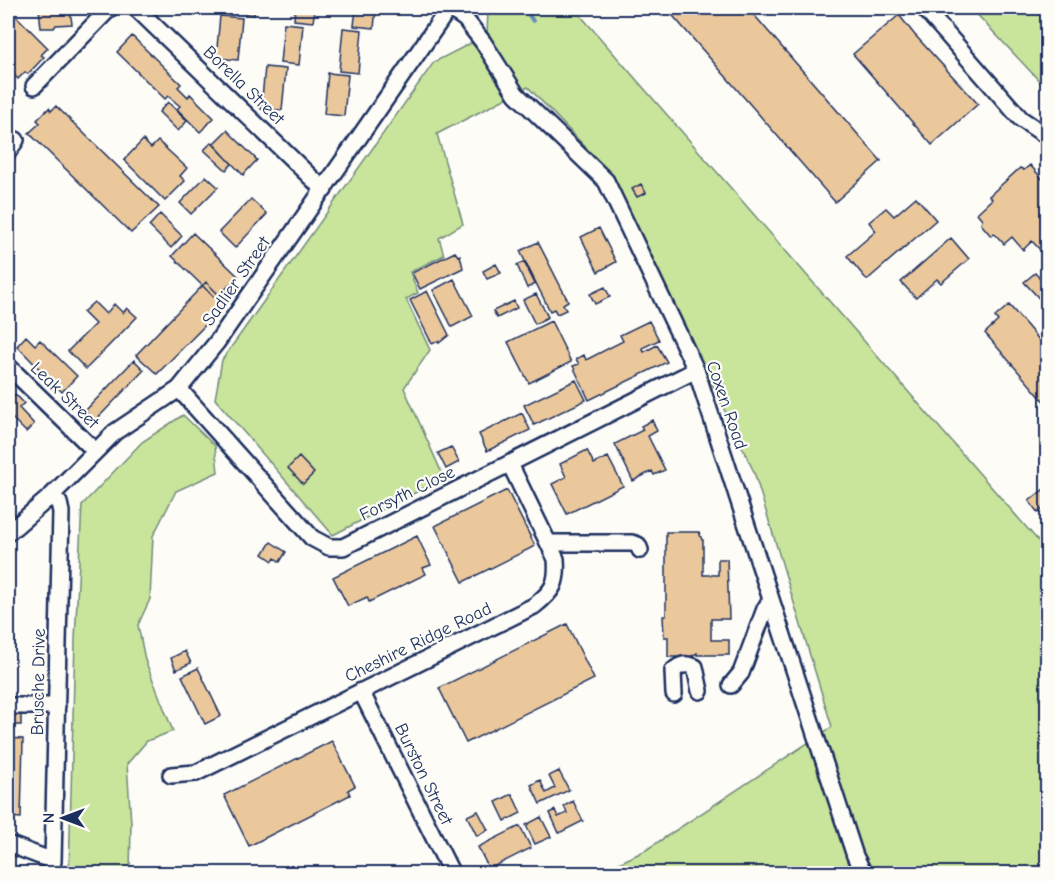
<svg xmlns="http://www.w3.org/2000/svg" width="1055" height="881" font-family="'Comic Neue',sans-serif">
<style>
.green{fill:#c9e49b;stroke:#728a7c;stroke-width:1.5}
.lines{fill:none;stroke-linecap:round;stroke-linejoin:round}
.stream{stroke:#638db7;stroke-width:4}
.building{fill:#ebc89c;stroke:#1b2f5e;stroke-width:1.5}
.minor-casing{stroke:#1b2f5e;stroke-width:20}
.minor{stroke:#fdfcf7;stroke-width:15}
.labels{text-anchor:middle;stroke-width:4.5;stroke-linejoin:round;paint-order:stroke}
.street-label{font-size:18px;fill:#1b2f5e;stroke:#fdfcf7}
</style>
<rect width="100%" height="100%" fill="#fdfcf7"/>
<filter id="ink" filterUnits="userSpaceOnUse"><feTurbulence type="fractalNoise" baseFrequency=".0167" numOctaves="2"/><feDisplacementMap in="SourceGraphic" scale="12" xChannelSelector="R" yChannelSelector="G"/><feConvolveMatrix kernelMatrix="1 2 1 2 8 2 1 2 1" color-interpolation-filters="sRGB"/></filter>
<g filter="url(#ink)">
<!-- green -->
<path class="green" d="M488,8h86l473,543v322h-448l47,-23 186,-123 -78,-255 -141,-296 -85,-89 -91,47 26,90 -24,14 5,17 -34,17 8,21 -12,6 24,51 -26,38 40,90 -111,57 -118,-136 7,-39 212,-298 53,-27z
M971,8h76v81z
M183,415l32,31 3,26 -42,19 -23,45 -3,63 -12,26 7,35 28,71 -26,10 -20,23 4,59 -1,50h-61l6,-234 7,-134 60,-63z"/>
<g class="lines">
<!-- stream -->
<path class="stream" d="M524,8l9,13"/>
</g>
<!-- building -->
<path class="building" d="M8,8l40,40 -7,7 3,2 -16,17 -3,-2 -7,7 -10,-10z
M39,8h24v3l7,-1 2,14 -16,1 -2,3h-13z
M235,8h20l-1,7 -19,-3z
M295,8h20l-2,14 -19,-2z
M356,8h20l-2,20 -20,-2z
M668,8h80l133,153 -46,41 -168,-193z
M899,15l15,19 64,70 -46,41 -79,-91z
M220,16l22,2 -4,42 -22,-2z
M284,23l19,2 -4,40 -19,-2z
M343,28l19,2 -4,43 -19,-2z
M132,36l49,48 -3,3 10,10 2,-3 24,24 -14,14 -23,-23 3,-3 -12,-10 -3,3 -48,-47z
M265,67l21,2 -4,41 -21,-1z
M328,73l20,2 -4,41 -20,-2z
M168,102l19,19 -9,10 -19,-19z
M56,106l103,101 -28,26 -102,-100 11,-10 -3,-3 12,-12 2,3z
M227,130l30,30 -14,15 -30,-31z
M143,140l8,8 7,-7 29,27 -7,8 5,5 -20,20 -41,-41z
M212,142l20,22 -6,6 -22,-20z
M1030,165l16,18 2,-1v64l-6,6 -10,-11 -9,9 -11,-13 -8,7 -10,-11 -3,3 -10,-12 1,-5 -5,-6 15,-14 -3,-3 31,-28 4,2z
M206,176l12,11 -27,27 -11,-11z
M641,184l5,9 -9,4 -5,-8z
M916,197l20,23 -69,60 -20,-24 29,-25 -7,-9 17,-14 8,8z
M251,199l16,15 -32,34 -16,-16z
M160,214l22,22 -11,12 -22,-22z
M599,228l17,34 -18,10 -17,-35z
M193,233l45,43 -22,23 -44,-43z
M951,238l18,21 -28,24 -4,-4 -21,19 -15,-16z
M538,242l30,59 -5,3 3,6 -9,4 -3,-5 -4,2 -30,-60z
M455,252l3,4 2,-1 3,13 -43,21 -8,-16z
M524,262l11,22 -8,4 -10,-23z
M496,264l5,9 -14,6 -4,-8z
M1035,273l13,14v21l-24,-26z
M454,279l19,37 -21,11 -19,-37z
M206,282l21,21 -70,71 -21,-19z
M605,287l5,10 -15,7 -5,-10z
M427,291l22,44 -10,8 -1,-2 -6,3 -22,-44z
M536,294l12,23 -13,7 -12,-24z
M514,301l3,7 -20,10 -4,-7z
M94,302l12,12 8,-10 9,9 4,-5 10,9 -51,52 -18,-18 27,-27 -12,-12z
M1009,305l39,45v56l-63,-73 13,-12 -3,-4z
M551,321l20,41 -42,21 -21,-41z
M649,321l10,19 -17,8 2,4 13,-7 10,17 -78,38 -16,-34 6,-2 -3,-5 8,-4 2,5 37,-19 -3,-6z
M26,336l9,9 5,-5 37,36 -15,16 -45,-46z
M134,360l10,10 -49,51 -10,-10z
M576,380l10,20 -52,25 -10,-20z
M15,394l9,9 -5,5 15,16 -8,8 -18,-18v-17l2,3z
M522,413l8,17 -43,21 -8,-17z
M652,420l5,11 -9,5 17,34 -11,5 -2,-4 -19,10 -18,-37 28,-14 -2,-4z
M451,447l8,15 -13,7 -8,-16z
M587,450l7,14 14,-7 15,29 -56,28 -15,-30 14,-7 -6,-13z
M299,457l15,16 -11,11 -15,-16z
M1048,486v19l-10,8 -9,-12z
M507,490l28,56 -72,36 -28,-56z
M666,532h33l3,8h1v35h15v-16h9l2,60h-18v21h18v15h-32v-2l-7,4h-22v-20h-4l-1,-21h3z
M417,536l14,29 -8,3 3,6 -57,28 -2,-5 -19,9 -15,-29z
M271,542l15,10 -6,10 -5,-4 -2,3 -10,-7z
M567,624l27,55 -128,64 -27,-55z
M185,651l6,12 -15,7 -5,-12z
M198,668l23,48 -16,8 -23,-48z
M8,715h13v10h-13z
M8,738l15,1 -2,79 -13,-1z
M332,741l23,45 -7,4 2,5 -101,51 -25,-51z
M559,771l10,19 -29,14 -9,-19 9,-5 6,13 9,-5 -6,-12z
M512,794l9,19 -16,8 -9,-19z
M573,801l10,20 -24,12 -9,-20 5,-3 3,7 9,-4 -3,-7z
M478,811l10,19 -11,6 -10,-20z
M541,817l10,20 -16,7 -9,-19z
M520,826l11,22 -42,21 -11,-22z"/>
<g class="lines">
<defs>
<path id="minor" d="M136,8l188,182
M449,8l16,11 18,23 33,52 90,87 90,189 159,486 9,18
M924,8l97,111 27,18
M34,86l76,-78
M8,152l8,-12
M8,366l87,85
M179,389l133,149 17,9h14l353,-177
M8,533l43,-37 64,-64 64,-43 38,-47 232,-334
M549,543h83l6,2 2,5
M731,685l10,-12 24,-64 6,-10
M361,691l91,183
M674,694l-1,-23c8,-7 13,-8 22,-4l5,24
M8,706h49
M171,775l25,-2 338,-167c19,-15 24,-22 22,-47l-46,-95
M8,844l45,17
M51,874l2,-13 8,-349 -2,-9 -8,-7"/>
</defs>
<!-- minor casing -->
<use href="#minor" class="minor-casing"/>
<!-- minor -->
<use href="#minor" class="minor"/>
</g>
</g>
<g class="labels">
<!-- street labels -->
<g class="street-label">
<text transform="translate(244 85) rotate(44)" y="6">Borella Street</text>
<text transform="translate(236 281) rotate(-55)" y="6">Sadlier Street</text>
<text transform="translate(65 395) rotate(44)" y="6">Leak Street</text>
<text transform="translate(727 405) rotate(71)" y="6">Coxen Road</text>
<text transform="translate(407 493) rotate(-26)" y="6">Forsyth Close</text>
<text transform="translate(418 642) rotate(-26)" y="6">Cheshire Ridge Road</text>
<text transform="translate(38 682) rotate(-89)" y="6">Brusche Drive</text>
<text transform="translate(424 774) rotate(64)" y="6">Burston Street</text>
</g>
</g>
<!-- margin -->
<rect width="1055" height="881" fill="none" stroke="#fdfcf7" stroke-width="30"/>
<rect x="15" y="15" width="1025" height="851" fill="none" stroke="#1b2f5e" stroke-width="2" filter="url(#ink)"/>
<!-- north arrow -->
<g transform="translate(63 818) rotate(270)" stroke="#fdfcf7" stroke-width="4.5" paint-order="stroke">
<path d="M0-4.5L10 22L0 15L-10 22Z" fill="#1b2f5e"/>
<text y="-9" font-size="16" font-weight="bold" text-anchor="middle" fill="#1b2f5e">N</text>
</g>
</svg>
